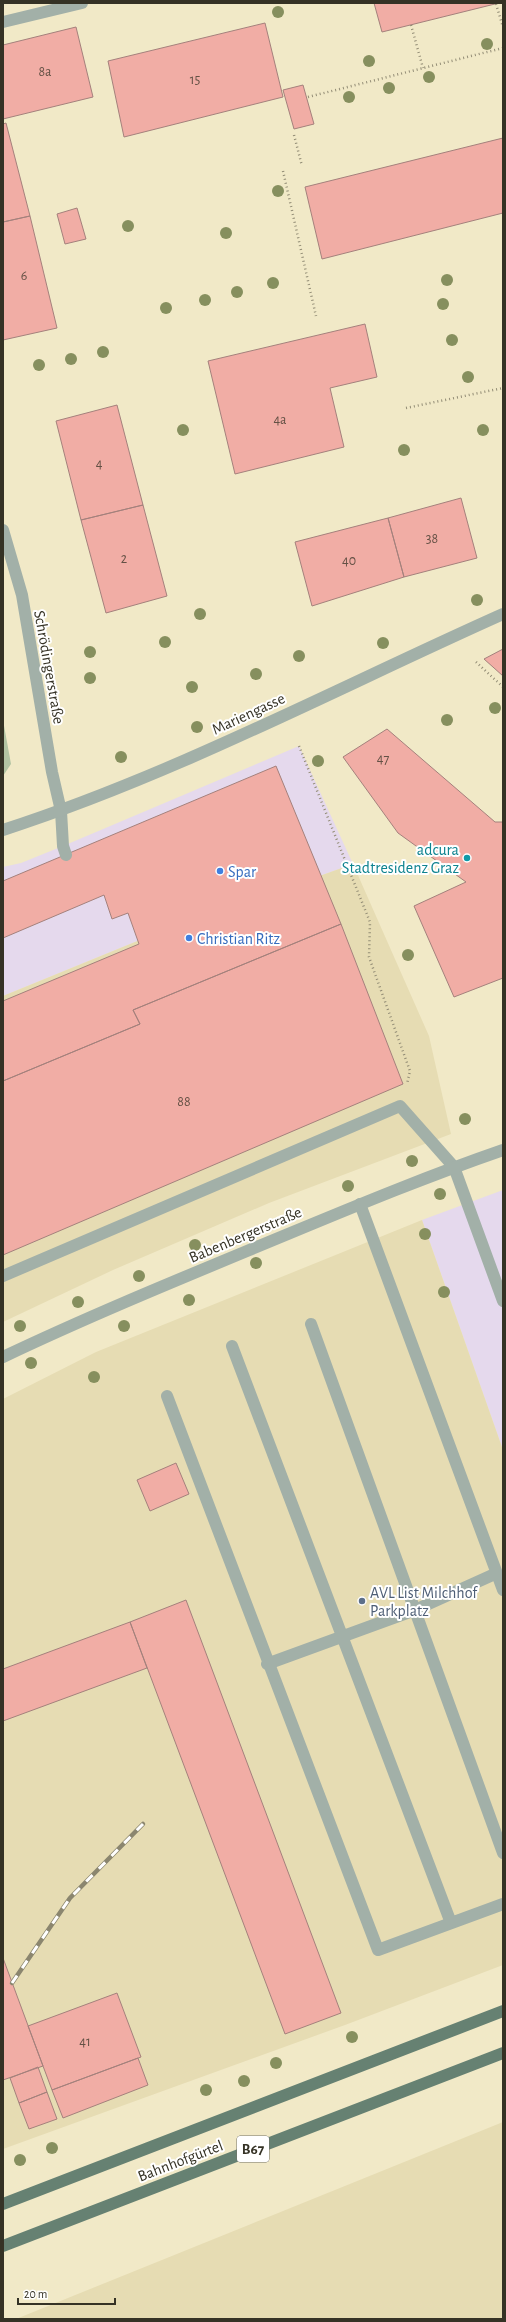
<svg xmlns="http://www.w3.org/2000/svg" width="506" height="2322" font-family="'Alegreya Sans',sans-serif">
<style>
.commercial{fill:#e5d9ed}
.built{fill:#e6dcb3}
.green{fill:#b3c4a3}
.building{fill:#f1ada5;stroke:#a4817c}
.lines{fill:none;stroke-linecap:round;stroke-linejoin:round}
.path{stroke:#938d76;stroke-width:2.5;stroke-dasharray:1 3;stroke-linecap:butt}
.service{stroke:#a2b0a8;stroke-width:12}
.minor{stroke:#a2b0a8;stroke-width:12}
.tertiary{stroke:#a2b0a8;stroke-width:12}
.primary{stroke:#668172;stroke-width:12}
.rail-casing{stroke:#8b866f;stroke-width:4.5}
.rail{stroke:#fff;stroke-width:3;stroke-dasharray:9;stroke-linecap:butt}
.tree{fill:#868f5e}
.culture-dot{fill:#0f9aa8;stroke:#fff;stroke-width:1.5}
.shop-dot{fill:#3f7fe0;stroke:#fff;stroke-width:1.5}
.service-dot{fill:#5c6f8a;stroke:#fff;stroke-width:1.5}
.labels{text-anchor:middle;stroke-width:4;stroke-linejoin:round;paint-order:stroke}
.number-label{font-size:14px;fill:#645145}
.shield{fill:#fff;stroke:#727066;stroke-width:1}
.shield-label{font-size:15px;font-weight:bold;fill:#353225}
.street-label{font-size:16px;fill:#353225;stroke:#fff}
.culture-label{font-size:16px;fill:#0d838f;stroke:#fff;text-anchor:end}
.shop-label{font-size:16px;fill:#366cbe;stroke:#fff;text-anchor:start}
.service-label{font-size:16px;fill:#4e5e75;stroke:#fff;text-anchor:start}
</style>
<rect width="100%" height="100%" fill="#f1e9c7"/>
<!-- commercial -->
<path class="commercial" d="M299,746l54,118 -218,78 -132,54v-129l18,-4 42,-17z
M503,1190v260l-81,-230z"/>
<!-- built -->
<path class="built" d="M353,864l76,172 22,98 -182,69 -156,67 -110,52v-326l132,-54z
M422,1220l81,230v515l-158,60 -342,124v-750l93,-47z
M503,2122v197h-487z"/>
<!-- green -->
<path class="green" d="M3,720l8,44 -8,12z"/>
<!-- building -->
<path class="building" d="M374,3h125l-117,29z
M265,23l18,74 -159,40 -16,-76z
M76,27l17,70 -90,22v-74z
M303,85l11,39 -20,5 -11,-39z
M6,123l24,93 -27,6v-98z
M503,138v75l-181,46 -17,-72z
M77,208l9,31 -21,5 -8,-30z
M30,216l27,112 -54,12v-118z
M365,324l12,53 -47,11 14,59 -109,27 -27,-113z
M117,405l26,100 -62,15 -25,-99z
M461,498l16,60 -73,19 -16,-59z
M143,505l24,91 -61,17 -25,-93z
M388,518l16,59 -92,29 -17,-64z
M503,649v27l-19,-17z
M387,729l108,93h8v156l-49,19 -40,-91 52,-24 -68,-49 -55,-76z
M276,766l65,158 -208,86 7,14 -137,57v-80l136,-57 -11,-31 -16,6 -8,-24 -101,43v-57z
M341,924l62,160 -400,171v-174l137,-57 -7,-14z
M176,1463l13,31 -39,17 -13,-31z
M186,1600l155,413 -56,21 -155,-412z
M130,1622l17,46 -144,53v-52z
M3,1958l40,108 -40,14z
M117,1993l24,64 -89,33 -24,-64z
M138,2058l10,27 -85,33 -11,-28z
M38,2067l9,25 -28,11 -9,-25z
M47,2092l10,27 -28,10 -10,-26z"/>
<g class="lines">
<!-- path -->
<path class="path" d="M496,4l7,23
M411,25l12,43
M308,97l195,-49
M294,135l8,31
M283,171l33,145
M406,408l97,-20
M476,662l27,25
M299,746l71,176 -1,35 41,114 -3,13"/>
<!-- service -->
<path class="service" d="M61,811l2,35 3,9
M360,1204l143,386
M3,1276l397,-170 54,61 49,134
M311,1324l192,529
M232,1346l219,577
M167,1396l211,554 125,-46
M267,1664l148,-54 82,-37"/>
<!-- minor -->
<path class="minor" d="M3,22l79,-19
M3,530l19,65 30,177 9,39
M3,1357c80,-38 162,-72 244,-106 85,-35 169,-71 256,-101"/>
<!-- tertiary -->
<path class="tertiary" d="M3,830c173,-56 334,-142 500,-216"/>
<!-- primary -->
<path class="primary" d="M3,2204l500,-193
M3,2246l500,-193"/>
<defs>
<path id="rail" d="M12,1983l58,-85 73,-74"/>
</defs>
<!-- rail casing -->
<use href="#rail" class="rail-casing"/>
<!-- rail -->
<use href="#rail" class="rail"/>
</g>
<!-- trees -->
<g class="tree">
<circle cx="278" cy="12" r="6"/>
<circle cx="487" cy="44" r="6"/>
<circle cx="369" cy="61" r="6"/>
<circle cx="429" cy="77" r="6"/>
<circle cx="389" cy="88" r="6"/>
<circle cx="349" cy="97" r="6"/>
<circle cx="278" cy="191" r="6"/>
<circle cx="128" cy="226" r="6"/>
<circle cx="226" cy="233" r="6"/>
<circle cx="447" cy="280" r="6"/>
<circle cx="273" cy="283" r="6"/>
<circle cx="237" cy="292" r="6"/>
<circle cx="205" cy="300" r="6"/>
<circle cx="443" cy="304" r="6"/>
<circle cx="166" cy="308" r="6"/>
<circle cx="452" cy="340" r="6"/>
<circle cx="103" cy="352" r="6"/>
<circle cx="71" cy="359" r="6"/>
<circle cx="39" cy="365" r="6"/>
<circle cx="468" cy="377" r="6"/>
<circle cx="183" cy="430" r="6"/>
<circle cx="483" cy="430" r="6"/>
<circle cx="404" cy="450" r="6"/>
<circle cx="477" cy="600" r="6"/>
<circle cx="200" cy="614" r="6"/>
<circle cx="165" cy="642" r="6"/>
<circle cx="383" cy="643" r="6"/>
<circle cx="90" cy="652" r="6"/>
<circle cx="299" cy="656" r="6"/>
<circle cx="256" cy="674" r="6"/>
<circle cx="90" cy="678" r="6"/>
<circle cx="192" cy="687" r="6"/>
<circle cx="495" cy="708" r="6"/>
<circle cx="447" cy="720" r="6"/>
<circle cx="197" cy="727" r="6"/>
<circle cx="121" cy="757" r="6"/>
<circle cx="318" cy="761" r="6"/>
<circle cx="408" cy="955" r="6"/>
<circle cx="465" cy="1119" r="6"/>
<circle cx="412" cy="1161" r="6"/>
<circle cx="348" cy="1186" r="6"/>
<circle cx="440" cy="1194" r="6"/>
<circle cx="425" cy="1234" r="6"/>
<circle cx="195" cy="1245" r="6"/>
<circle cx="256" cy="1263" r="6"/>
<circle cx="139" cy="1276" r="6"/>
<circle cx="444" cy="1292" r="6"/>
<circle cx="189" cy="1300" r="6"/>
<circle cx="78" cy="1302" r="6"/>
<circle cx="20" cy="1326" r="6"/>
<circle cx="124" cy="1326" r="6"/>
<circle cx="31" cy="1363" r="6"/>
<circle cx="94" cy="1377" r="6"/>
<circle cx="352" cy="2037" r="6"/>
<circle cx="276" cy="2063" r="6"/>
<circle cx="244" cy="2081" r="6"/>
<circle cx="206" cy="2090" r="6"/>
<circle cx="52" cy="2148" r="6"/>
<circle cx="20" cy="2160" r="6"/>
</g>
<!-- markers -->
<circle class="culture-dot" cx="467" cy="858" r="4"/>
<g class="shop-dot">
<circle cx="220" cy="871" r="4"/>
<circle cx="189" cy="938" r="4"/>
</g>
<circle class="service-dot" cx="362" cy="1601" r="4"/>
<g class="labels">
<!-- number labels -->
<g class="number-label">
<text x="45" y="76">8a</text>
<text x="195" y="84">15</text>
<text x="24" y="280">6</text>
<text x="280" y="424">4a</text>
<text x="99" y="468">4</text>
<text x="432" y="543">38</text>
<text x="124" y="563">2</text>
<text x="349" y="565">40</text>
<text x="383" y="763">47</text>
<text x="184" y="1106">88</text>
<text x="85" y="2046">41</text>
</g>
<!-- shield labels -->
<rect class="shield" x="237" y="2136" width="32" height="26" rx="3"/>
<g class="shield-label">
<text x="253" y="2154">B67</text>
</g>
<!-- street labels -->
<g class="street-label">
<text transform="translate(50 667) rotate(80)" y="6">Schrödingerstraße</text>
<text transform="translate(248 713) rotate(-25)" y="6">Mariengasse</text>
<text transform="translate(245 1234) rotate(-23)" y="6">Babenbergerstraße</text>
<text transform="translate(180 2160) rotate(-21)" y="6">Bahnhofgürtel</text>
</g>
<!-- culture labels -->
<g class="culture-label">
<text x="459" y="855">adcura<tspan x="459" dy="18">Stadtresidenz Graz</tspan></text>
</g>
<!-- shop labels -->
<g class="shop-label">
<text x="228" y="877">Spar</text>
<text x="197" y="944">Christian Ritz</text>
</g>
<!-- service labels -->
<g class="service-label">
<text x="370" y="1598">AVL List Milchhof<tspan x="370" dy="18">Parkplatz</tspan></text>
</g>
</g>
<!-- border -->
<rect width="506" height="2322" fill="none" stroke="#353225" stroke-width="8"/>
<!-- scale -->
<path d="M18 2298v6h97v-6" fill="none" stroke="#353225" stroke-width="2"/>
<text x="24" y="2298" font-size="12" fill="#353225" stroke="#ffffff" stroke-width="3" paint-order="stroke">20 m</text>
</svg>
